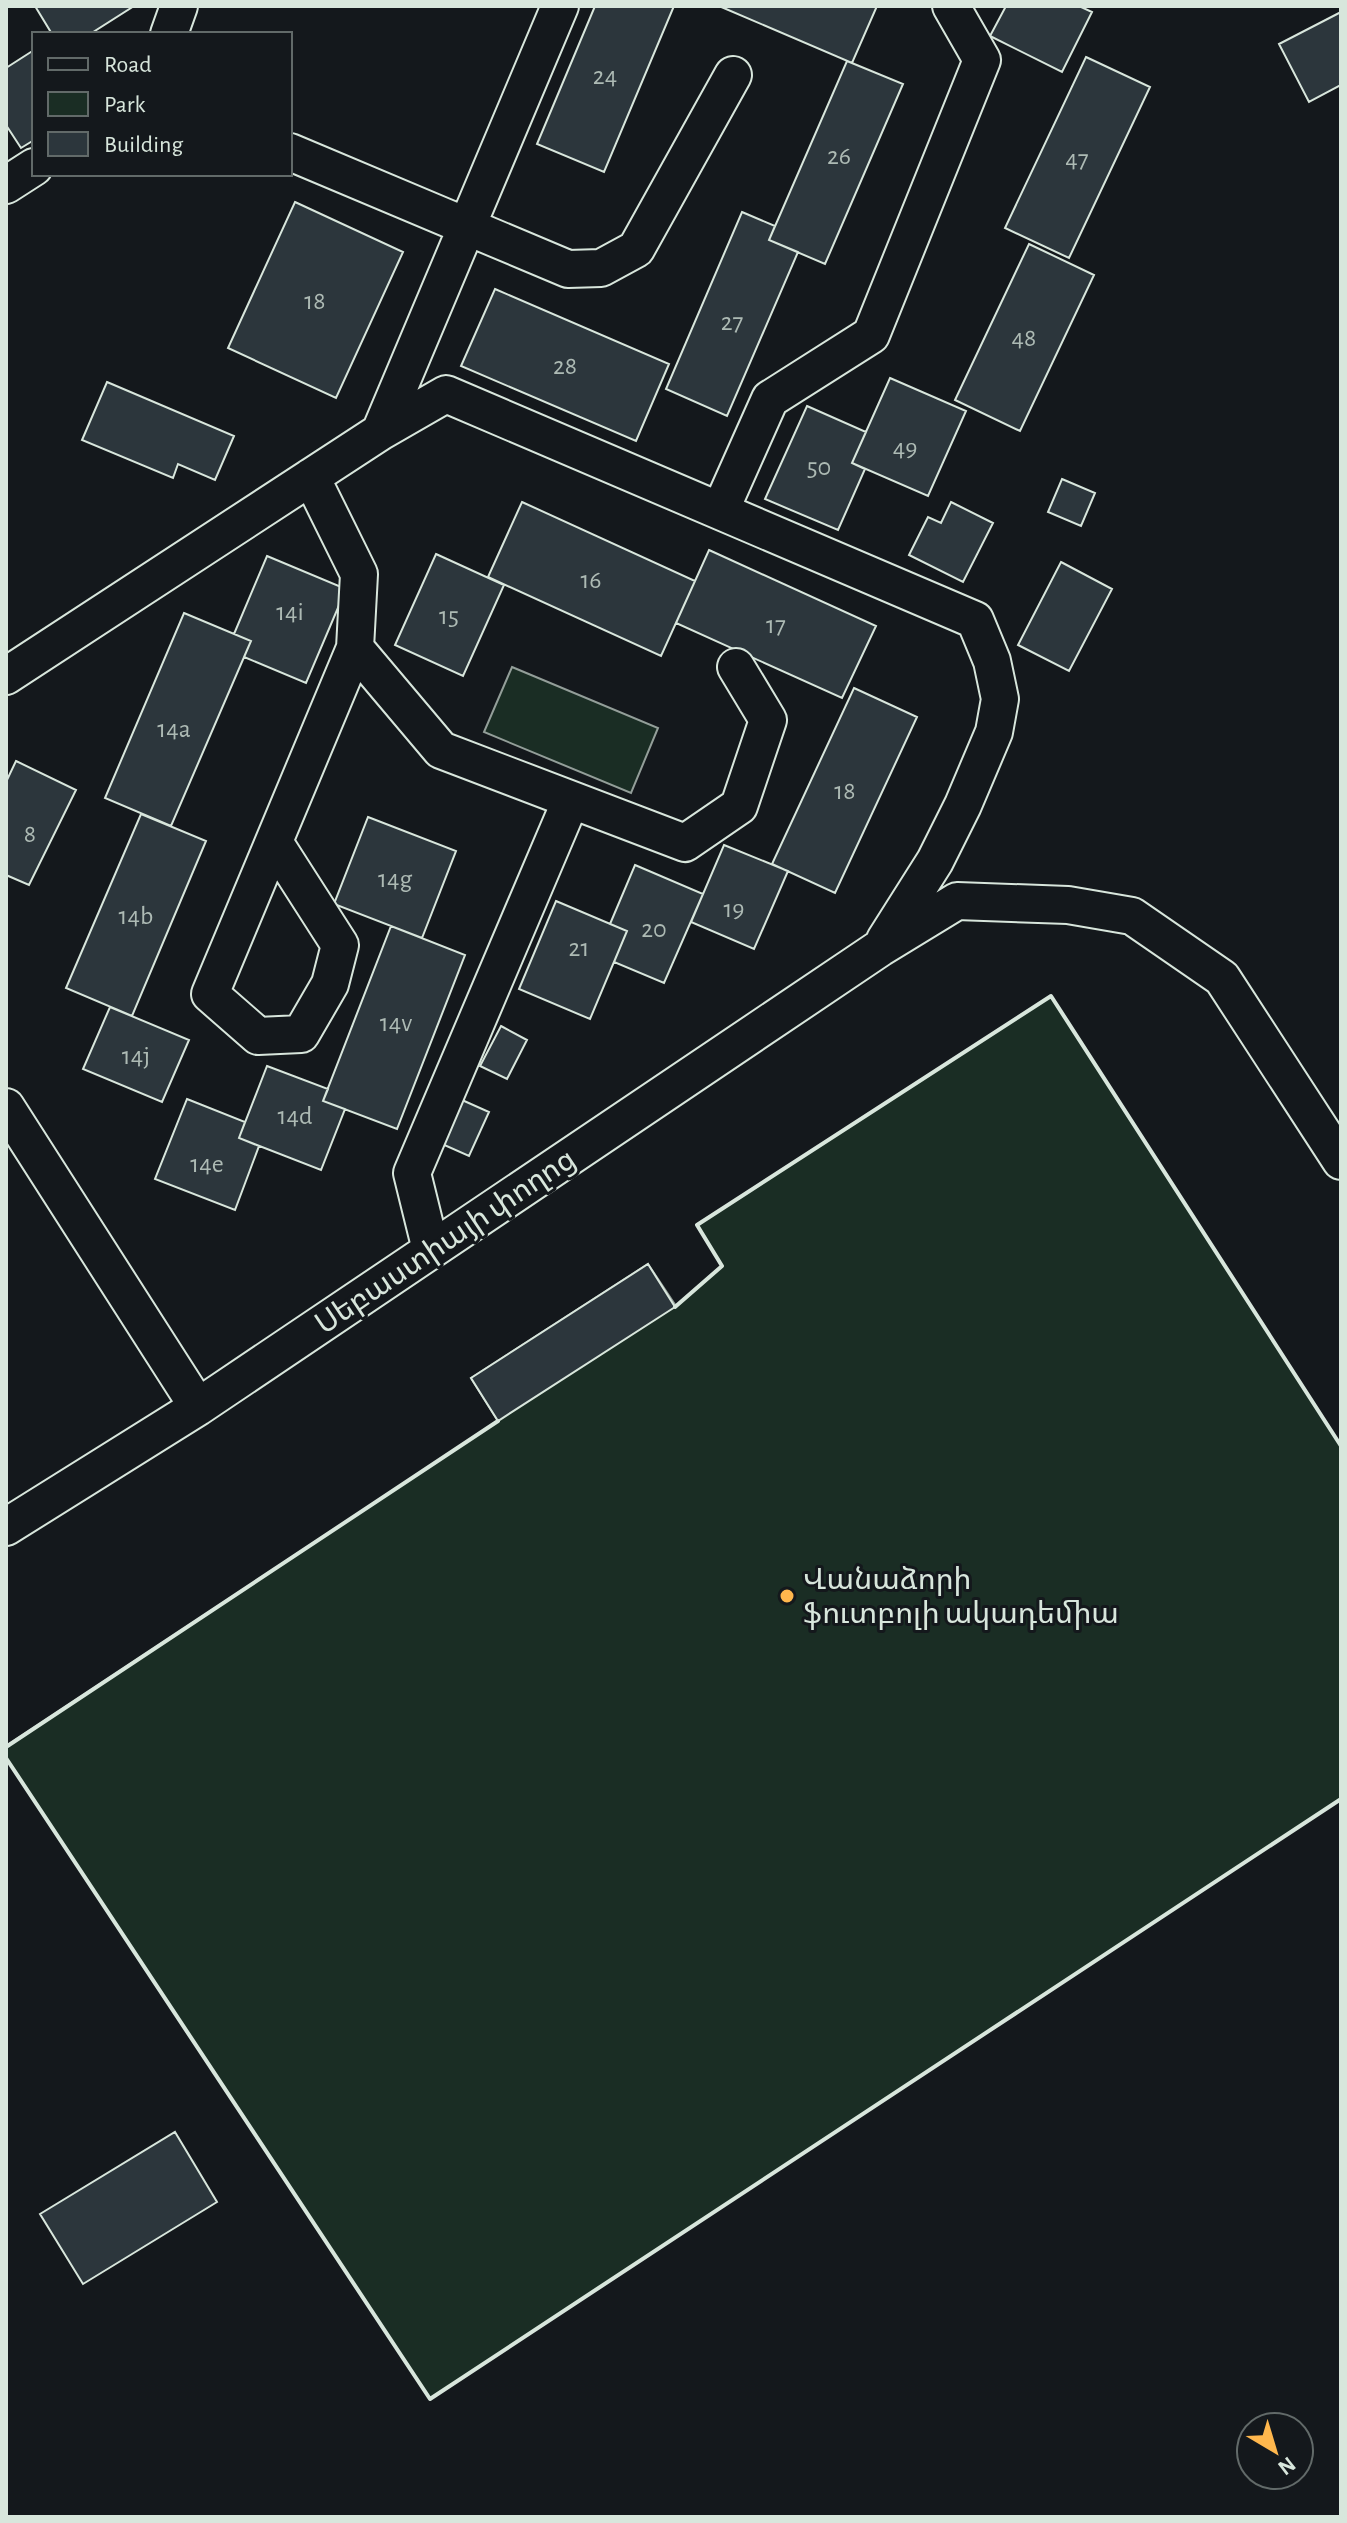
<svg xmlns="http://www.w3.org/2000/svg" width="1347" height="2523" font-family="'Alegreya Sans','Noto Sans Armenian',sans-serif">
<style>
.green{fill:#1a2d24;stroke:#939e99;stroke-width:2}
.building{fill:#2c363c;stroke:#d8e6dc;stroke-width:2}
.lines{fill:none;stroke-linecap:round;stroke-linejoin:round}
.minor-casing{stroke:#d8e6dc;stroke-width:40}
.minor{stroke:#14181c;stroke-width:36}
.wall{stroke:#d8e6dc;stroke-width:4}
.poi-dot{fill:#ffb74d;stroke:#14181c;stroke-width:3}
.labels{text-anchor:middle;stroke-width:6;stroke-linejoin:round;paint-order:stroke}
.number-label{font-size:26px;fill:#adbab4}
.street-label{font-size:30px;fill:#d8e6dc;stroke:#14181c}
.poi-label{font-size:30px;fill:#d8e6dc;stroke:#14181c;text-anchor:start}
</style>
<rect width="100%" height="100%" fill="#14181c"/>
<!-- green -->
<path class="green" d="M512,667l146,61 -27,65 -147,-61z
M1051,996l290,450v353l-911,600 -424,-641v-12l492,-325 -27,-43 177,-114 28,42 46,-40 -25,-41z"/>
<!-- building -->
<path class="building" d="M35,6h99l-44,28h-38z
M595,6h79l-70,166 -67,-28z
M719,6h158l-25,57z
M1006,6h73l13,6 -30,60 -72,-36z
M1341,12v73l-32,17 -30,-58z
M34,50v90l-13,8 -15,-23v-57z
M1086,57l64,30 -81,171 -64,-30z
M847,61l56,23 -78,180 -56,-24z
M295,202l108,50 -67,146 -108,-50z
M742,212l33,14 -6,14 29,12 -71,164 -61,-27z
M1029,244l65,31 -74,156 -65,-31z
M495,289l174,75 -33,77 -175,-75z
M890,378l76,33 -38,85 -76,-33z
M107,382l127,54 -19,44 -37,-16 -5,14 -91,-38z
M807,406l59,26 -14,31 13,6 -27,61 -73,-31z
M1062,479l33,14 -14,33 -33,-14z
M522,502l173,79 -34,75 -173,-79z
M951,502l42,21 -30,59 -54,-27 19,-38 13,6z
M709,550l167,76 -34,72 -166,-75z
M436,554l68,31 -41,91 -68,-31z
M267,556l79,33 -40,94 -62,-26 7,-16 -17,-7z
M1061,562l51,27 -43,82 -51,-26z
M184,613l67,28 -80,185 -66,-28z
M854,688l63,29 -82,176 -63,-29z
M16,761l60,29 -47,95 -23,-10v-93z
M141,814l65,27 -74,175 -66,-28z
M368,817l88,34 -34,87 -88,-34z
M724,845l64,26 -34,78 -63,-27z
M635,865l68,29 -39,89 -50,-21 13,-31 -17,-7z
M556,901l71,30 -37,88 -71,-30z
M391,926l74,29 -68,174 -74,-28z
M110,1007l79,33 -27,62 -79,-33z
M501,1026l26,14 -20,39 -27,-13z
M267,1066l61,23 -5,12 22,8 -24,61 -82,-32z
M187,1099l58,23 -6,16 20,8 -24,64 -80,-31z
M462,1100l27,12 -20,44 -27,-12z
M648,1264l27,43 -177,114 -27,-43z
M175,2132l42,70 -134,82 -43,-70z"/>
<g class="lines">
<defs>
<path id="minor" d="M169,34l10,-28
M290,152l278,117 33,-1 35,-19 97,-174
M6,185l28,-18
M380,432l180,-426
M311,477l48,97 -4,74 86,102 244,93 54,-37 29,-86 -32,-53
M720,511l50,-112 101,-64 111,-275 -31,-54
M6,676l374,-244 66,-38 529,226 17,41 8,38 -6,33 -31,73 -28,56 -50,79
M274,842l66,103 -10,39 -29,50 -43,2 -48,-42 145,-346
M6,1107l192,300
M431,1250l-19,-77 159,-373
M6,1527l192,-120 682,-459 77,-47 111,4 64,11 90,62 119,183"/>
</defs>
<!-- minor casing -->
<use href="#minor" class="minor-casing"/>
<!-- minor -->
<use href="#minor" class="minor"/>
<!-- wall -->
<path class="wall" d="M675,1307l47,-41 -25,-41 354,-229 290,450
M6,1747l492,-326
M6,1758l424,641 911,-600"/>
</g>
<!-- markers -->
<circle class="poi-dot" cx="787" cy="1596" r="8"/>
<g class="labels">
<!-- number labels -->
<g class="number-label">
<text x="605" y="84">24</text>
<text x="839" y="164">26</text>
<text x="1077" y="167">47</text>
<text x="315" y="309">18</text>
<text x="732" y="330">27</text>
<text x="1024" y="346">48</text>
<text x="565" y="374">28</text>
<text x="905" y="456">49</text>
<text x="819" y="475">50</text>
<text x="591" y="588">16</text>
<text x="290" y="620">14i</text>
<text x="449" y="624">15</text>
<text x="776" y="633">17</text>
<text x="174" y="737">14a</text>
<text x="845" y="799">18</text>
<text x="30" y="842">8</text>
<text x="395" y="887">14g</text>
<text x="734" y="917">19</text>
<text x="136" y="924">14b</text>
<text x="654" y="937">20</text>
<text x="579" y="956">21</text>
<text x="396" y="1031">14v</text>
<text x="136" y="1064">14j</text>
<text x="295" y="1124">14d</text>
<text x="207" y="1172">14e</text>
</g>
<!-- street labels -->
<g class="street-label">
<text transform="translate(445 1241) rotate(-34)" y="10">Սեբաստիայի փողոց</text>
</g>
<!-- poi labels -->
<g class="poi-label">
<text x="803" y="1589">Վանաձորի<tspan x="803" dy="34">ֆուտբոլի ակադեմիա</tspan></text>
</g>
</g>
<!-- border -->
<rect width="1347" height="2523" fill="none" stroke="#d8e6dc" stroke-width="16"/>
<!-- legend -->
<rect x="32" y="32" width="260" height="144" fill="#14181c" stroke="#626a69" stroke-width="2"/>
<rect x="48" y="58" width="40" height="12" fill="#14181c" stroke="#626a69" stroke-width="2"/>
<text x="104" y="72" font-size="24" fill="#d8e6dc">Road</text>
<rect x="48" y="92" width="40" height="24" fill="#1a2d24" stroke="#626a69" stroke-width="2"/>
<text x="104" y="112" font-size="24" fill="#d8e6dc">Park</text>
<rect x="48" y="132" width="40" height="24" fill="#2c363c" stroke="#626a69" stroke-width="2"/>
<text x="104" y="152" font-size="24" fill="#d8e6dc">Building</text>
<!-- north arrow -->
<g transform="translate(1275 2451) rotate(142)"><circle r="38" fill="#14181c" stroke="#626a69" stroke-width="2"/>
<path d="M0-6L14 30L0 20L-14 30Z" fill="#ffb74d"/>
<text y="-12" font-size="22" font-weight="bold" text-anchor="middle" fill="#d8e6dc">N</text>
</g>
</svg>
